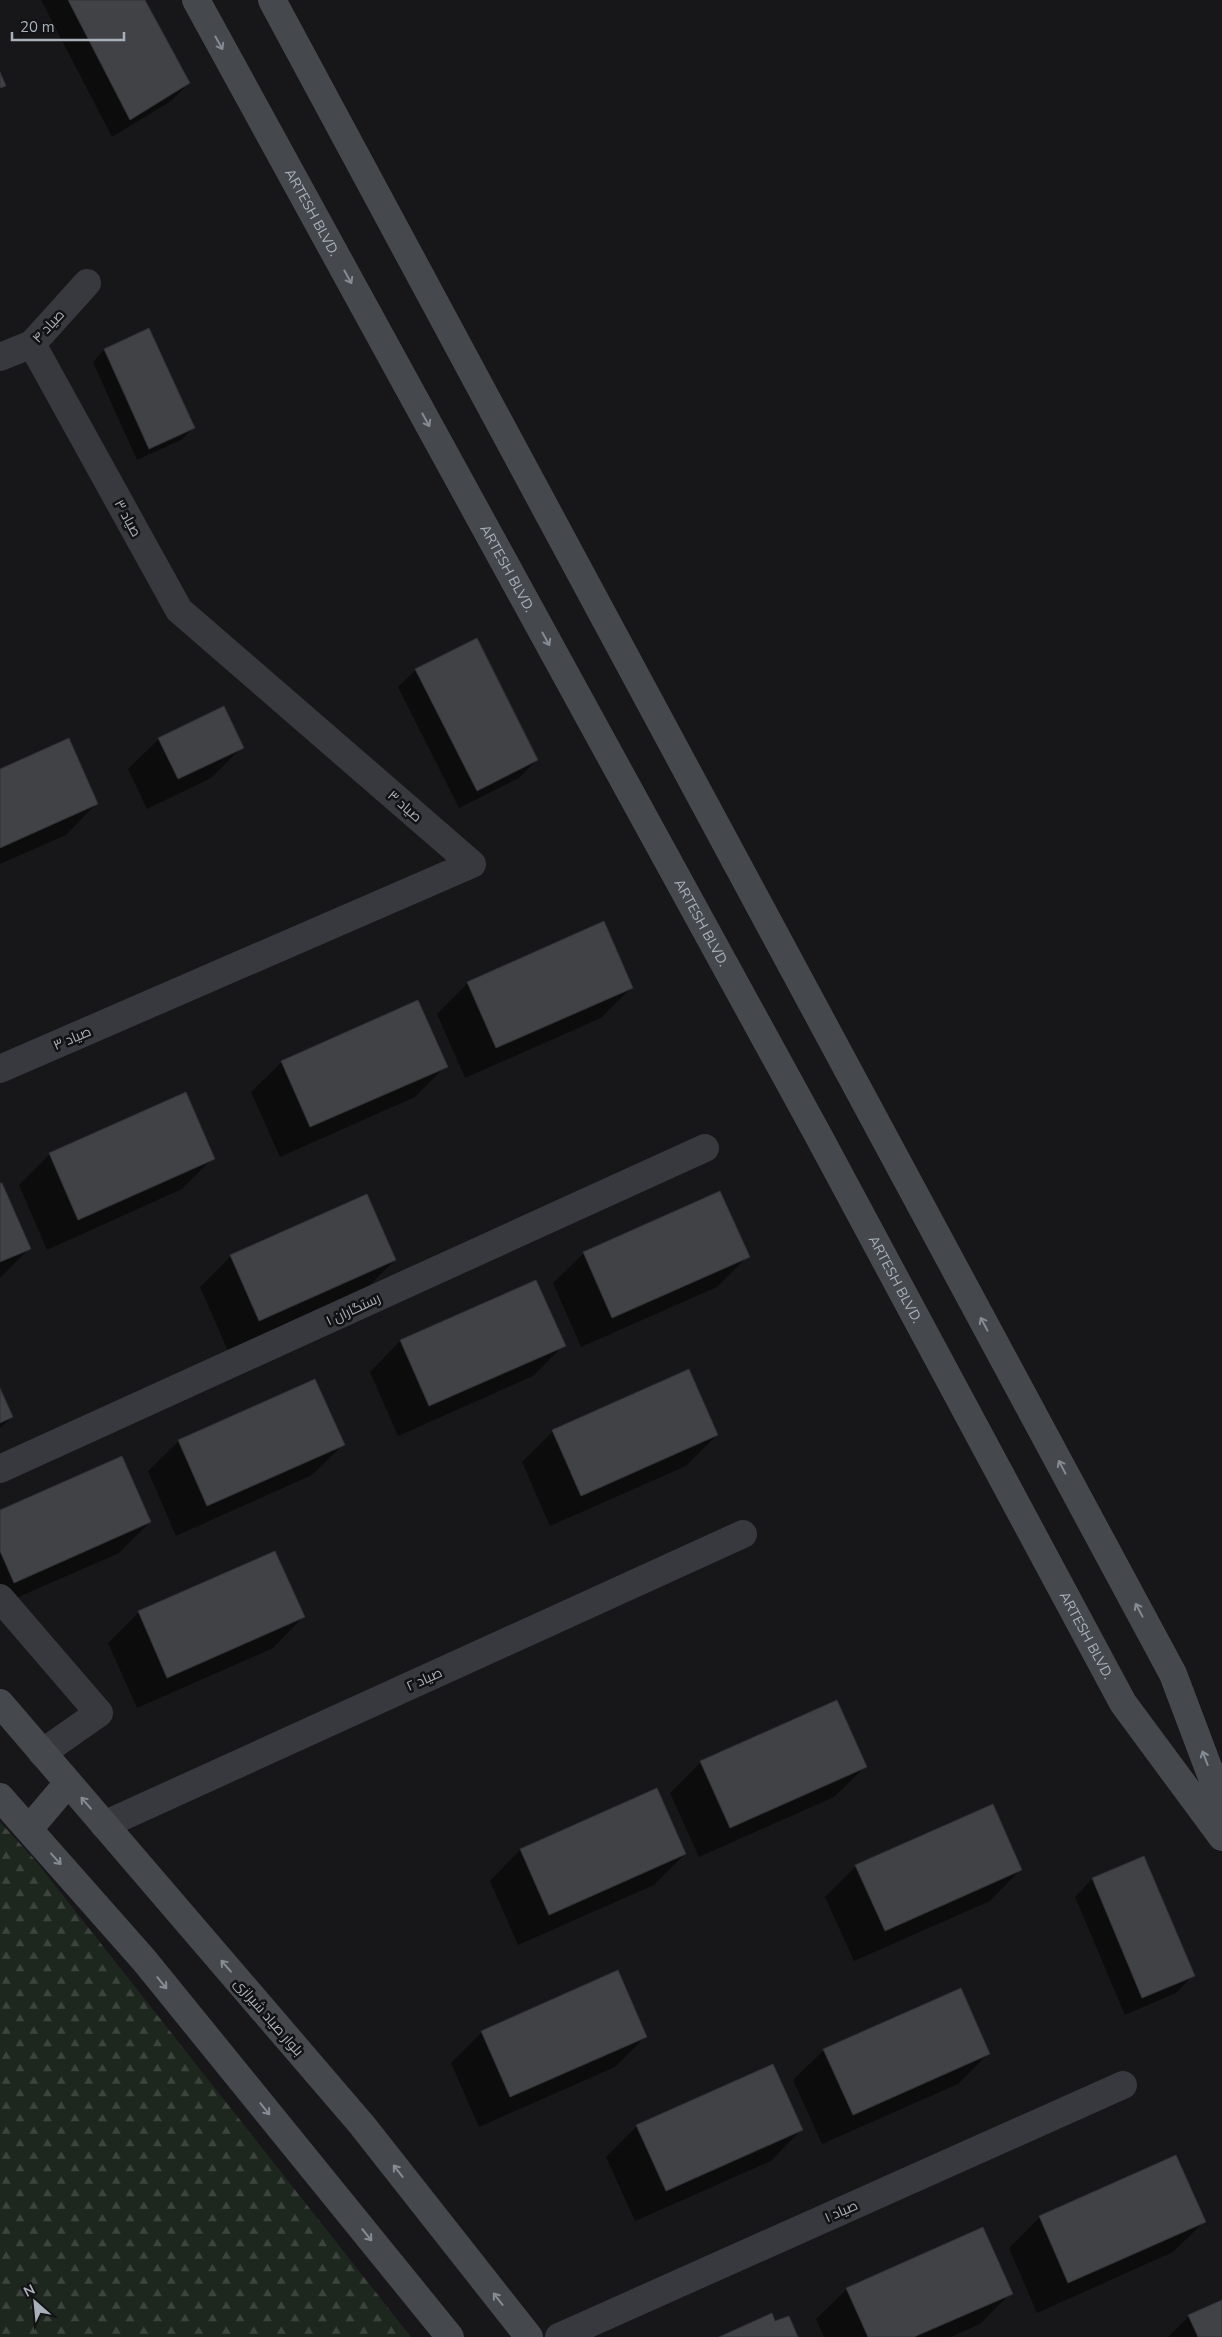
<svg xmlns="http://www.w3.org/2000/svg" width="1222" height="2337" font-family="'Nunito Sans',Cairo,sans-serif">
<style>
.forest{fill:url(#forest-firs)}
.shadow{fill:#0007}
.building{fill:#414246;stroke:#303135}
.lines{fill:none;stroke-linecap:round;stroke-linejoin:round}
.street{stroke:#37393e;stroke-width:28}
.secondary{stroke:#45494e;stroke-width:28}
.oneway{stroke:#858c94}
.labels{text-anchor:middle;stroke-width:5;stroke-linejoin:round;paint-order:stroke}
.street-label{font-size:14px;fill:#a8b0ba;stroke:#121214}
</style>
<defs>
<pattern id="forest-firs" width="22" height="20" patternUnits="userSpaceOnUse" patternTransform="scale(1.25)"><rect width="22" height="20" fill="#1e271e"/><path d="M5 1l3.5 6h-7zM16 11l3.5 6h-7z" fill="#3c443d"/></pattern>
</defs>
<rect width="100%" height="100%" fill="#171719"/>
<!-- forest -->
<path class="forest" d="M0,1822l35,38 376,477h-411z"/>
<!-- shadow -->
<path class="shadow" d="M41,0h102l46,83 -18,18 -59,36z
M104,350l89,78 -12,12 -44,20 -44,-98z
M416,670l121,90 -18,18 -60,30 -61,-121z
M159,739l83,8 -31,31 -64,31 -19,-40z
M0,770l96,34 -30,31 -66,29z
M468,983l164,4 -31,31 -136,60 -28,-64z
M282,1062l164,4 -31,31 -135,60 -29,-65z
M50,1154l163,4 -31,31 -135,61 -28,-65z
M0,1185l30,63 -30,30z
M584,1253l164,3 -31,31 -136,60 -28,-64z
M231,1256l164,4 -31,31 -136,60 -28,-64z
M536,1281l28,64 -31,31 -135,60 -28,-64 30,-31z
M0,1391l12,26 -12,11z
M553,1431l164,4 -31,31 -136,60 -28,-64z
M179,1441l164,4 -31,30 -136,61 -28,-65z
M0,1511l150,11 -31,31 -119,52z
M139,1612l164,5 -30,31 -136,60 -29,-65z
M701,1762l164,5 -31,30 -135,60 -29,-64z
M520,1850l165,4 -31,31 -136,60 -28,-64z
M1143,1858l50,117 -17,18 -51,22 -50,-118 17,-18z
M856,1866l164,4 -30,31 -136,60 -29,-64z
M482,2032l164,4 -31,31 -136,60 -28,-64z
M824,2050l164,4 -30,30 -136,60 -29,-64z
M637,2126l164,4 -30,31 -136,60 -29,-64z
M1040,2217l164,5 -31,30 -136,61 -28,-65z
M847,2289l164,4 -31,31 -29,13h-127l-8,-18z
M1222,2302v35h-54l21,-21z"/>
<!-- building -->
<path class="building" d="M68,0h77l45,83 -60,37z
M0,72l6,14 -6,2z
M149,328l46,100 -46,21 -45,-100z
M477,638l61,122 -61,31 -62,-122z
M224,706l20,42 -66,31 -20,-41z
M69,738l29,66 -98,44v-79z
M604,921l29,67 -137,60 -29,-66z
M418,1000l30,67 -138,60 -29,-66z
M186,1092l29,67 -137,61 -29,-67z
M0,1183h2l29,66 -31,13z
M720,1191l30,66 -138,61 -29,-66z
M367,1194l29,66 -137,61 -29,-66z
M536,1280l30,66 -137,60 -29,-66z
M689,1369l29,66 -137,61 -29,-66z
M315,1379l30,66 -138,61 -29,-66z
M0,1388l13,29 -13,6z
M122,1456l29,66 -137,61 -14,-32v-41z
M275,1551l30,66 -138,61 -29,-67z
M837,1700l30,67 -137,61 -30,-67z
M657,1788l29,66 -137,61 -29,-66z
M993,1804l29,66 -137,61 -30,-66z
M1144,1856l51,120 -53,22 -50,-120z
M618,1970l29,67 -137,60 -29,-66z
M961,1988l29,66 -137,61 -30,-66z
M773,2064l30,66 -137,61 -30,-66z
M1176,2155l30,67 -138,61 -29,-67z
M983,2227l30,67 -99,43h-46l-22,-49z
M1222,2300v37h-24l-10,-22z
M772,2313l3,8 14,-5 9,21h-79z"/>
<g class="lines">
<!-- street -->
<path class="street" d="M0,357l32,-13 55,-61
M0,1069l472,-205 -293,-254 -147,-266
M0,1469l705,-321
M0,1598l99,115 -57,40
M104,1825l639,-291
M559,2337l564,-252"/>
<!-- secondary -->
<g class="secondary">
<path id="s1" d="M196,0l621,1133 306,570 99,134"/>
<path d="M272,0l901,1674 49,130"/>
<path d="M0,1703l362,422 167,212"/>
<path d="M0,1797l144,163 306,377"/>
<path d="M29,1829l39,-46"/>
</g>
</g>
<!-- one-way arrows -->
<defs><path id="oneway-shaft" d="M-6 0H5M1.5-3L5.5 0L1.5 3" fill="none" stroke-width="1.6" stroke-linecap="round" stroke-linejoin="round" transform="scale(1.25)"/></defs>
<g class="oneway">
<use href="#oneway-shaft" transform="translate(219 43) rotate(61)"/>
<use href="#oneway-shaft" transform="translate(348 277) rotate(61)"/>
<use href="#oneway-shaft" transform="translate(426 420) rotate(61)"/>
<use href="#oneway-shaft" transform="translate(546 639) rotate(61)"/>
<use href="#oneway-shaft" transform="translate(984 1324) rotate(-118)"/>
<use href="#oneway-shaft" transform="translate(1062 1467) rotate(-118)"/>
<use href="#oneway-shaft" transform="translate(1139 1610) rotate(-118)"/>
<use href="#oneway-shaft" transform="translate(1205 1758) rotate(-111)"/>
<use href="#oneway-shaft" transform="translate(86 1803) rotate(-131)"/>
<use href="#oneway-shaft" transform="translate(56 1859) rotate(48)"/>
<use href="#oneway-shaft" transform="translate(226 1966) rotate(-131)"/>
<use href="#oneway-shaft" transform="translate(162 1983) rotate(51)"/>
<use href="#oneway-shaft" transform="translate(265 2109) rotate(51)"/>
<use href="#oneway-shaft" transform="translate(398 2171) rotate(-128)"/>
<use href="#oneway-shaft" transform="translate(367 2235) rotate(51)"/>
<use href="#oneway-shaft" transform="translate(498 2299) rotate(-128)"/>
</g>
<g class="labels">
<!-- street labels -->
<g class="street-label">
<text dy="5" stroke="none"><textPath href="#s1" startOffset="242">ARTESH BLVD.</textPath></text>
<text transform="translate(48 326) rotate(-47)" y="5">صیاد ۴</text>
<text transform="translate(128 518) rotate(61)" y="5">صیاد ۳</text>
<text dy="5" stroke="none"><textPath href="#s1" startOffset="648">ARTESH BLVD.</textPath></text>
<text transform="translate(405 806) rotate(41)" y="5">صیاد ۳</text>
<text dy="5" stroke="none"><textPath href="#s1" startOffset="1052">ARTESH BLVD.</textPath></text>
<text transform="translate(72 1038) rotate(-23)" y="5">صیاد ۳</text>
<text dy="5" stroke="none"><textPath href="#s1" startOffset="1458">ARTESH BLVD.</textPath></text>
<text transform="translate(353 1309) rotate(-25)" y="5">رستگاران ۱</text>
<text dy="5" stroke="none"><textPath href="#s1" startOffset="1862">ARTESH BLVD.</textPath></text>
<text transform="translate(424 1679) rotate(-24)" y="5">صیاد ۲</text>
<text transform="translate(269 2017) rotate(49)" y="5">بلوار صیاد شیرازی</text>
<text transform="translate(841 2211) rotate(-24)" y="5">صیاد ۱</text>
</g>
</g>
<!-- north arrow -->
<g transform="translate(35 2302) rotate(333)" stroke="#121214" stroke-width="4" paint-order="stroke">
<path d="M0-4L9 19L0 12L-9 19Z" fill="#a8b0ba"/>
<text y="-8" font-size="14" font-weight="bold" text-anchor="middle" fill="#a8b0ba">N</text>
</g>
<!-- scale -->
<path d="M12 32v8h112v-8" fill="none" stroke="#a8b0ba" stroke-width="2.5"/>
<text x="20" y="32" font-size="15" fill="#a8b0ba" stroke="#121214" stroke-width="4" paint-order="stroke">20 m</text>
</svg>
